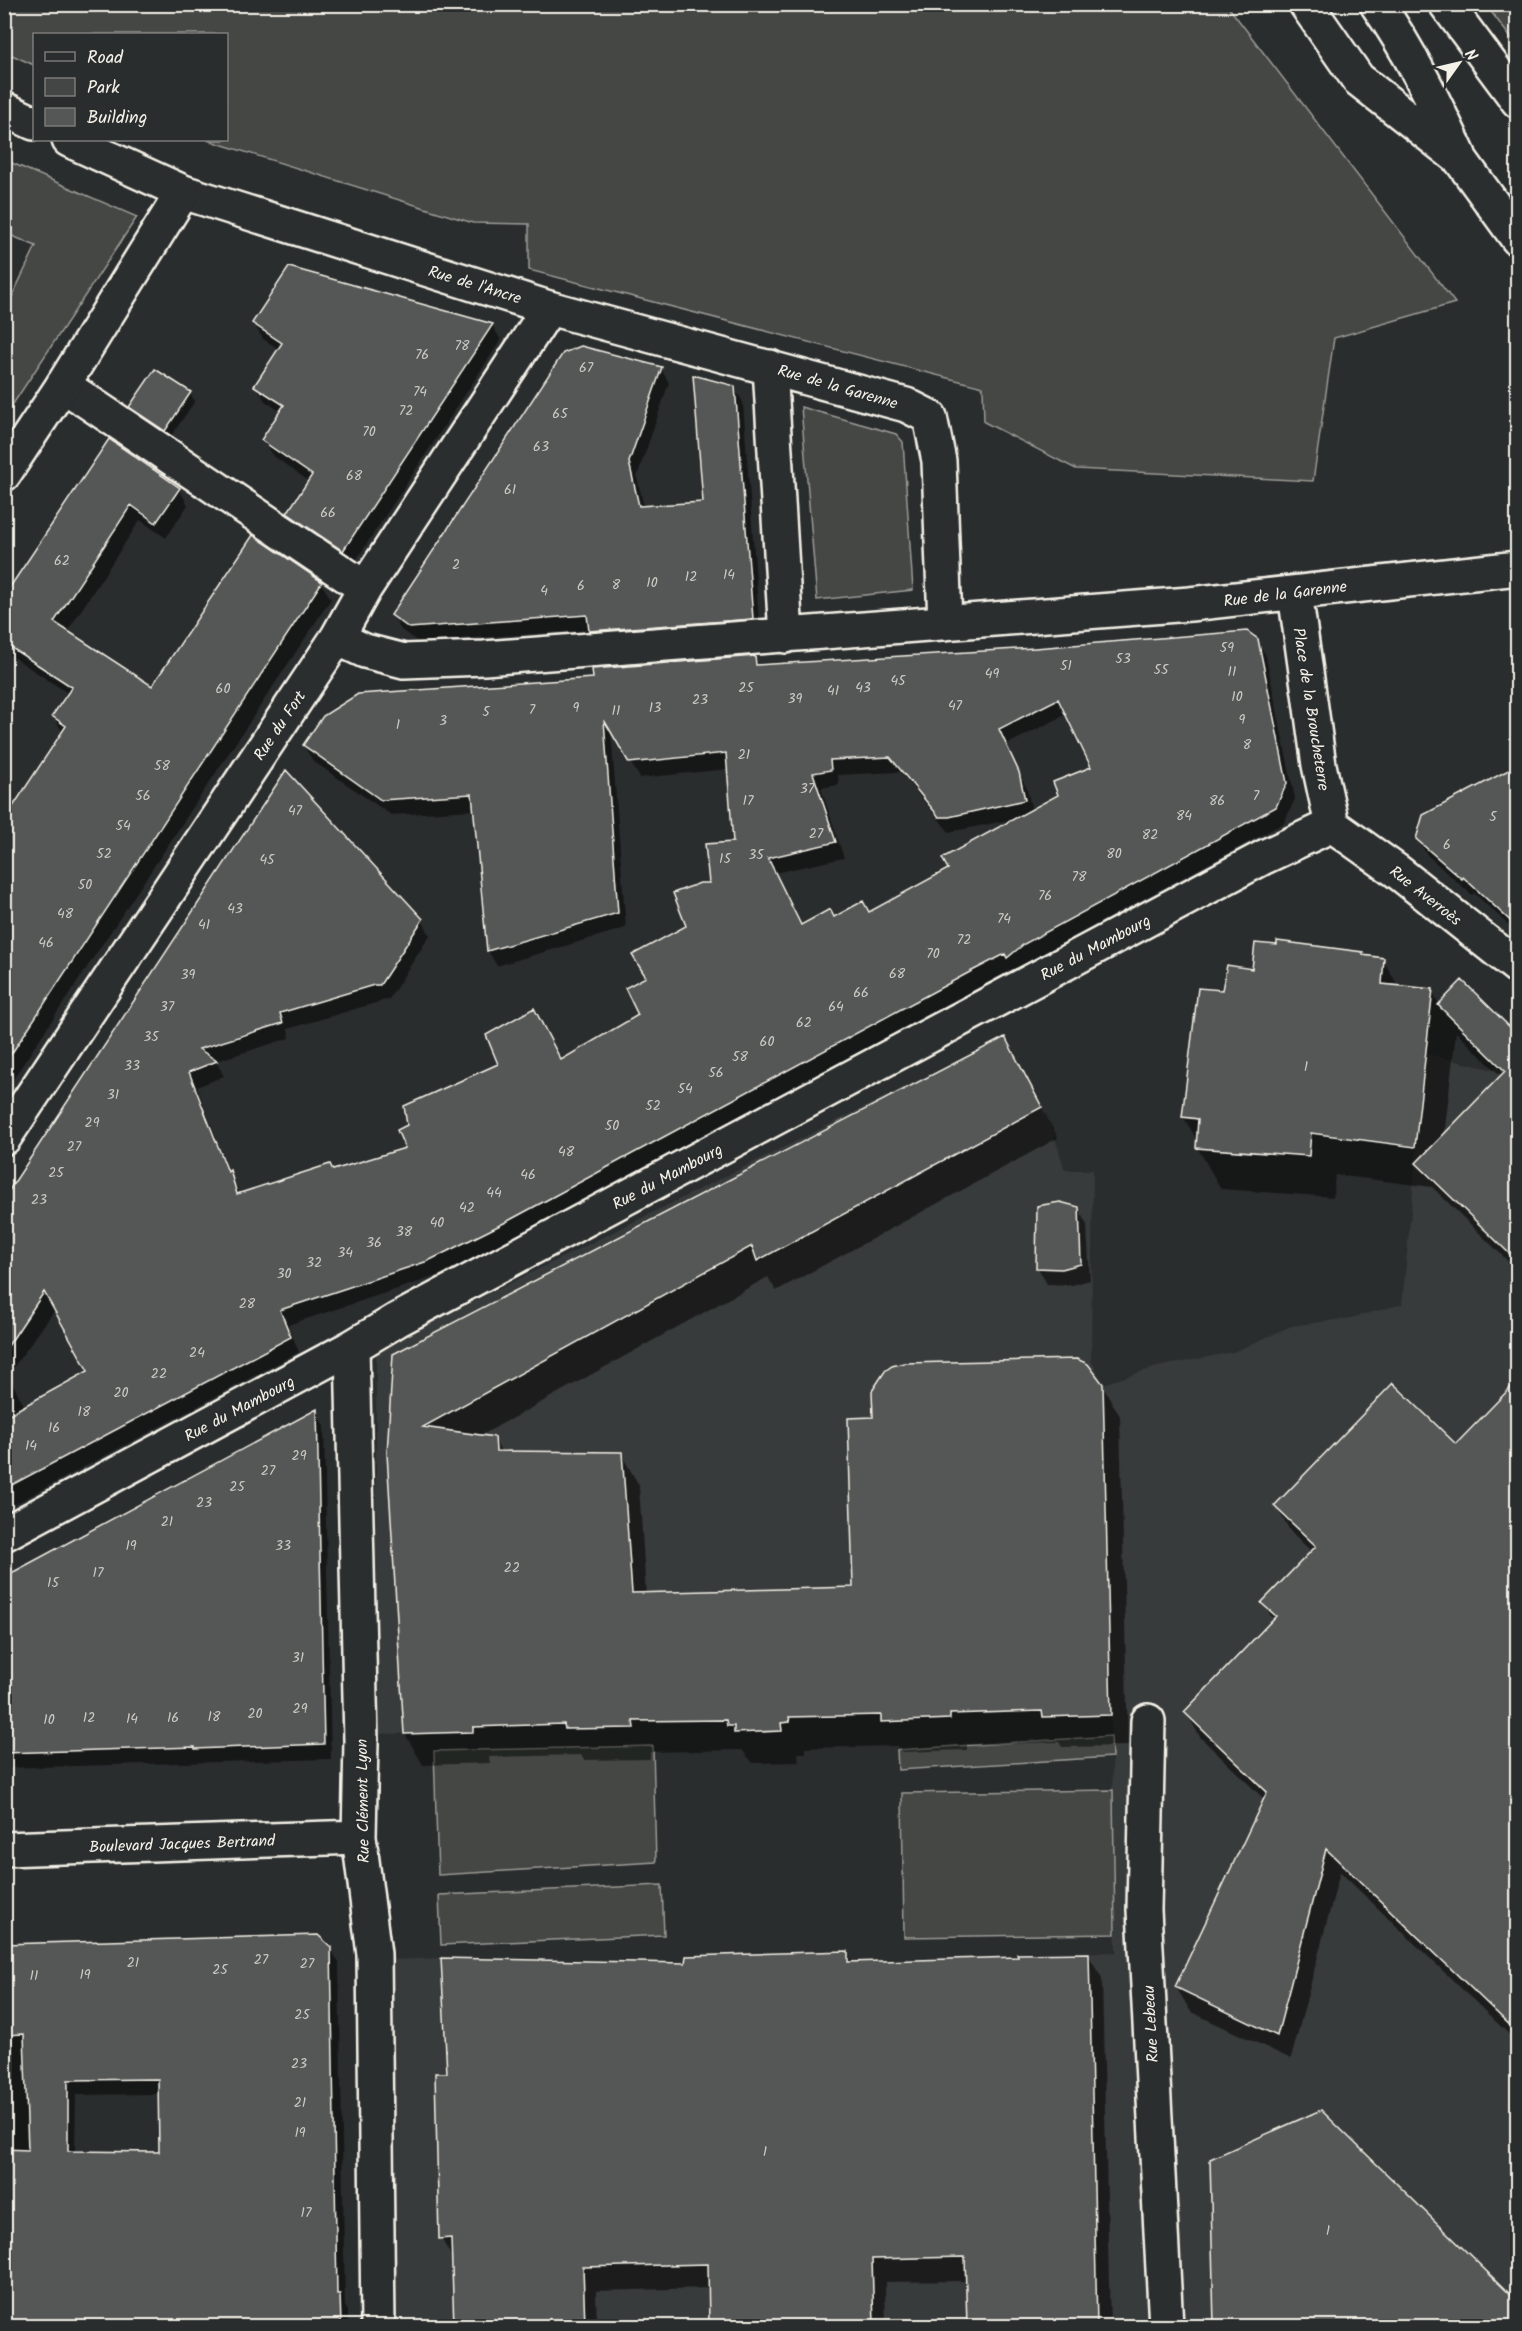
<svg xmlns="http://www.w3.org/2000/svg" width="1522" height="2331" font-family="Kalam,sans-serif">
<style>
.built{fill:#373a3a}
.green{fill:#444645;stroke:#9c9c96;stroke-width:1.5}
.shadow{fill:#0007;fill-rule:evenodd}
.building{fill:#555756;stroke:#f4f1e8;stroke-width:1.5;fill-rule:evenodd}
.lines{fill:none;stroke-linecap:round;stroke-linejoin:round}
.minor-casing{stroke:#f4f1e8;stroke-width:38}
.tertiary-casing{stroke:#f4f1e8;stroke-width:38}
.motorway-casing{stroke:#f4f1e8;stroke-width:38}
.minor{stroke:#2a2d2e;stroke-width:33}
.tertiary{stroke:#2a2d2e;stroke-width:33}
.motorway{stroke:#2a2d2e;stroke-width:33}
.labels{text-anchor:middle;stroke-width:4.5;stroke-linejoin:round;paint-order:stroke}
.number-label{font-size:14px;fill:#cccac4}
.street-label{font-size:16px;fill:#f4f1e8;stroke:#2a2d2e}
</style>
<rect width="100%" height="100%" fill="#2a2d2e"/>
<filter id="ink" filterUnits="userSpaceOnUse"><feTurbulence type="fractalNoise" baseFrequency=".0167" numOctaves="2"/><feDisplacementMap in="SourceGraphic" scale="12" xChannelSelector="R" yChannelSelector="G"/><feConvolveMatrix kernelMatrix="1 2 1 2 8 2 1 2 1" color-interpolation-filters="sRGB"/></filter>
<g filter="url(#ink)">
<!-- built -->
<path class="built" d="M1005,1037l46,88 14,45h28l-2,190 12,24 54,-17 76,-15 58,-26 59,-8 52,-14 24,-250 69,16 22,-33v1289h-1124l-5,-366 53,-2 244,5 1,-7 162,-5v11l169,-5v-3l99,-2 -5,-237 -68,2 -1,-6 -91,3 -1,5 -69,3v-7l-92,2 1,5 -9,1 1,8 -48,2v-7h-7l-1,-6 -92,1v7l-69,1 -2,-5 -90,3v5l-93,2 -4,4v-388z"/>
<!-- green -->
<path class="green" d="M5,4l1222,1 228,298 -121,35 -21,143 -237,-12 -92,-47 -1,-35 -454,-117v-46l-56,-1 -266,-83h19v-106h-192v31l-29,-13z
M1486,5h31v41z
M5,160l132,57 -132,199v-105l31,-65 -31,-13z
M801,407l95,27 7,8 10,148 -96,10z
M1111,1736l1,21 -214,13 -1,-20z
M653,1746l3,116 -218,13 -4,-124z
M1113,1790l2,144 -211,3 -2,-144z
M662,1885l2,50 -223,10 -2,-50z"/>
<!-- shadow -->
<path class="shadow" d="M290,269l202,56 9,15 -148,225 -56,-37 -9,-15 22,-31 -38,-27 -9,-15 18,-28 -16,-11 -9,-15 24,-36 -17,-11 -9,-15z
M661,369l8,14 -32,94 7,30 61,-4 29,-115 9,14 17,231 -162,12 -8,-15 -172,12 -17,-12 -9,-15z
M156,371l34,23 5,7 -25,37 -35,-23 -4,-8z
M110,441l69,48 9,16 -22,33 -26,-18 -73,112 86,56 100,-151 68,46 10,16 -327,494v-270l59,-90 -10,-17 16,-22 -65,-43v-52z
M1257,640l9,16 29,143 -11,24 -252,136 -15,13 -2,-4 -36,19 -464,250 -78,39 -149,49 11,27 -295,158v-309l282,-428 136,147 8,15 -41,64 -101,30 2,9 -74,23 8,15 -27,11 32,85 11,22 93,-22 74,-23 233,-134 7,-37 41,-52 46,-83 -5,-74 -89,9 -29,-47 15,197 -129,38 -9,-15 -13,-141 -84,5 -78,-54 -9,-15 291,-66 159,-22 5,8zM1067,714l26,54 -33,28 -28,15 -5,-22 -21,-44zM900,772l49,60 66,-13 -65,50 -81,45 -35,5 -33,8 -26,-54 69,-15 -23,-70 18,-3 -1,-10zM55,1310l35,62 -65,35 -17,-32z
M1518,766v168l-44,-41 -2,2 -44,-39 -11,-17z
M1362,953l3,4 18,3 16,27 33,4 8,15 78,31v234l-86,-84 -97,-12 -2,22 -112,-8 -24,-42 1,-6 -15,-24 40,-126 30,-21zM1456,1032l46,45 -58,60z
M1022,1070l36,68 -282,153 -8,-14 -288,159 14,2 8,15 119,1 18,31 7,109 208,-6 20,-170 228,-33 18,31 8,330 -66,1 -3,-5 -92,3v5l-66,2 -4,-6 -91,2v5h-8l1,9 -46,1 -11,-13 -92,2v7l-66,1 -3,-5 -92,2 1,6 -67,2 -18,-31 -10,-379z
M1078,1208l9,17 3,55 -18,5 -25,-1 -9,-16z
M1518,1382v661l-178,-171 -49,187 -100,-47 -15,-25 89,-187 -65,-63 -14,-25 88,-91 -11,-18 49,-51 -22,-21 -14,-25 180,-60z
M316,1411l8,15 7,333 -327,9v-189z
M4,1945l326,3 9,15 6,343 3,5v15h-344zM160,2094l1,59 -86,-1 1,-57z
M847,1953l6,10 167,-4 68,-5 14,24 8,348h-141l-1,-45 -83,1 1,44h-175l-1,-38 -114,3 1,35h-141l-3,-66 -12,-22 8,-163 238,-110z
M1212,2160l306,144v22h-303z"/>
<!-- building -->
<path class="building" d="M289,267l204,57 -150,227 -56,-38 25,-38 -51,-35 23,-35 -30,-19 28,-43 -30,-20z
M581,346l81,21 -33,95 10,44 64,-4 -10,-127 42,11 18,233 -164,12 -2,-16 -178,13 -18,-13 172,-262z
M155,369l36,23 -26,39 -36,-24z
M109,439l71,49 -24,35 -25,-18 -77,117 98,64 101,-151 69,47 -318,483v-245l62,-94 -14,-10 20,-29 -68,-44v-47z
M1247,631l11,8 29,144 -11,24 -252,137 -17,14 -2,-4 -35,18 -464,250 -78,39 -148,49 11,27 -287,152v-72l84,-46 -44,-79 -40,60v-154l282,-428 137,149 -43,66h-6l-94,28 3,10 -84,26 18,12 -28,11 39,100 2,-2 7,24 93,-30 3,6 72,-22 -8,-18 10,-5 -3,-19 94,-42 -12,-29 48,-27 27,52 77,-45 -13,-27 21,-11 -14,-22 54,-29 -13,-33 27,-10h9l-4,-39 28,-2 -7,-89 -97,10 -25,-43 14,193 -131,38 -15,-157 -91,6 -78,-55 20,-29 35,-22 235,-16 -1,-9 163,-13 1,9 279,-17zM1058,699l33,68 -38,15 5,13 -116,63 6,11 -79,43 -6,-11 -29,16 -4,-8 -29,16 -33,-67 68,-16 -23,-69 18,-3 -1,-10 60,-3 49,60h10l76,-17 -6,-28 -20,-43z
M1518,765v163l-55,-51 -1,2 -46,-40 7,-24z
M1277,941l86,11v3l21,3 -2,26 51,5 -18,158 -104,-14 -2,23 -113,-8 2,-29 -16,-2 16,-129 24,2 5,-25 25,4 3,-26 22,2z
M1462,980l56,55v227l-102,-99 89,-92 -67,-66z
M1005,1037l37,70 -285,154 -5,-15 -329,181 72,10 1,14 126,1 10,141 221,-6 -5,-169 25,-1 -1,-26 13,-20 7,-5 12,-3 173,-4 11,5 15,20 8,331 -68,2 -1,-6 -92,3v5l-69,3v-7l-92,2 1,5 -9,1 1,8 -48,2v-7h-7l-1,-6 -93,1 1,7 -69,1 -1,-5 -91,3v5l-69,2 -17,-280 6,-100z
M1060,1202l19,5 2,57 -19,5 -26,-1 1,-62z
M1518,1380v653l-192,-184 -49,187 -102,-49 92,-195 -83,-80 92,-96 -15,-13 55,-57 -42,-40 119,-123 63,61z
M317,1409l7,335 -129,5v-2l-191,6v-176z
M318,1935l13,12 6,347h3l1,32h-337v-177l24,1 -4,-116 -20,1v-91zM158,2079l1,73 -91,-1v-71z
M848,1951v11l170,-5 -1,-3 72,-1 8,373h-130l-2,-69 -93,2 2,67h-165l-1,-62 -125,3 2,59h-131l-3,-88 -12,1 -4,-166h12l-6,-115 244,5 1,-7z
M1321,2110l197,192v24h-304l-4,-167z"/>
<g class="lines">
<defs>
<path id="minor" d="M183,192l366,116 357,97 24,12 9,44 6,162
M770,367l16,269
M63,385l302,203
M1295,593l24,172 13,60
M337,638l28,13 39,10 80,-3 706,-54 328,-36
M1332,825l66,47 120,95
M4,1138l333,-500 28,-50 184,-280
M352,1347l9,394 -2,96 15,117 4,372
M4,1534l348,-187 45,-27 867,-463 68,-32
M1148,1721l-4,189 22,416
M4,1849l355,-12"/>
<path id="tertiary" d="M4,109l30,14
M4,474l59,-89 120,-193 -114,-52"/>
<path id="motorway" d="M1306,4l52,75 102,80 58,80
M1377,4c33,47 58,99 82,151
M1446,4l72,97"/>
</defs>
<!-- minor casing -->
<use href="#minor" class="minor-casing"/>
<!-- tertiary casing -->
<use href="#tertiary" class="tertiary-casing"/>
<!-- motorway casing -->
<use href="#motorway" class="motorway-casing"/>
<!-- minor -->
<use href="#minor" class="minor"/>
<!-- tertiary -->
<use href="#tertiary" class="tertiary"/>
<!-- motorway -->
<use href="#motorway" class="motorway"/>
</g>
</g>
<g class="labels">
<!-- number labels -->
<g class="number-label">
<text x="462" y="350">78</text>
<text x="422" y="359">76</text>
<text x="586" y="372">67</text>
<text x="420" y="396">74</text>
<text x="406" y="415">72</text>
<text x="560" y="418">65</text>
<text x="369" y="436">70</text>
<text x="541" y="451">63</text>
<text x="354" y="480">68</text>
<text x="510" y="494">61</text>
<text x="328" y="517">66</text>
<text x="62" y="565">62</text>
<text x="456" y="569">2</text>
<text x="729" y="579">14</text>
<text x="691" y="581">12</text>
<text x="652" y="587">10</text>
<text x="616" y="589">8</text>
<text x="581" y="590">6</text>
<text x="544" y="595">4</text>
<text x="1227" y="652">59</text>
<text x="1123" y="663">53</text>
<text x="1066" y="670">51</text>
<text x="1161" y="674">55</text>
<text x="1232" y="676">11</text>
<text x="992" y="678">49</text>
<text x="898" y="685">45</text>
<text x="746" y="692">25</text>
<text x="863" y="692">43</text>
<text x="223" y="693">60</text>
<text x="833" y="695">41</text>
<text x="1237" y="701">10</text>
<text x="795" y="703">39</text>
<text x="700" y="704">23</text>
<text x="955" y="710">47</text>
<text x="576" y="712">9</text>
<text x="655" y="712">13</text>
<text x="532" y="714">7</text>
<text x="616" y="715">11</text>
<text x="486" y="716">5</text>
<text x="1242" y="724">9</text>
<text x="443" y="725">3</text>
<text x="398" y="729">1</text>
<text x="1247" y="749">8</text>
<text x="744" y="759">21</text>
<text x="162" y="770">58</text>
<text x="807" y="793">37</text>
<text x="143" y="800">56</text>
<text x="1256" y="800">7</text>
<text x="748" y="805">17</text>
<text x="1217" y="805">86</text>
<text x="295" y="815">47</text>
<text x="1184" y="820">84</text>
<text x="1493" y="821">5</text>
<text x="123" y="830">54</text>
<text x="816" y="838">27</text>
<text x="1150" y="839">82</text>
<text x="1447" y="849">6</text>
<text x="104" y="858">52</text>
<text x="1114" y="858">80</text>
<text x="756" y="859">35</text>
<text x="725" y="863">15</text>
<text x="267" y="864">45</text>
<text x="1079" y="881">78</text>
<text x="85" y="889">50</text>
<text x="1045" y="900">76</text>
<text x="235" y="913">43</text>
<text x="65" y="918">48</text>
<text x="1004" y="923">74</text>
<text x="204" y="929">41</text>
<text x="964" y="944">72</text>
<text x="46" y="947">46</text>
<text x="933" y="958">70</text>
<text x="897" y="978">68</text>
<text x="188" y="979">39</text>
<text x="861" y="997">66</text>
<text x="167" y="1011">37</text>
<text x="836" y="1011">64</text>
<text x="804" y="1027">62</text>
<text x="151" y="1041">35</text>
<text x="767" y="1046">60</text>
<text x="740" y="1061">58</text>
<text x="132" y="1070">33</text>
<text x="1306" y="1071">1</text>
<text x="716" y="1077">56</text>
<text x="685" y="1093">54</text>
<text x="113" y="1099">31</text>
<text x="653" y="1110">52</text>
<text x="92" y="1127">29</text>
<text x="612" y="1130">50</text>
<text x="74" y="1151">27</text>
<text x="566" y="1156">48</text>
<text x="56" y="1177">25</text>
<text x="528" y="1179">46</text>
<text x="494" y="1197">44</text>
<text x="39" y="1204">23</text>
<text x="467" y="1212">42</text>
<text x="437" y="1227">40</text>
<text x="404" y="1236">38</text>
<text x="374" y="1247">36</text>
<text x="345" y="1257">34</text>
<text x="314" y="1267">32</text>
<text x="284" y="1278">30</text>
<text x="247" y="1308">28</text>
<text x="197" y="1357">24</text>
<text x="159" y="1378">22</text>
<text x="121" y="1397">20</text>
<text x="84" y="1416">18</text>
<text x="54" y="1432">16</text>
<text x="31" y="1450">14</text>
<text x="299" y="1460">29</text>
<text x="268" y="1475">27</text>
<text x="237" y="1491">25</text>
<text x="204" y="1507">23</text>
<text x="167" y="1526">21</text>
<text x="131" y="1550">19</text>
<text x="283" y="1550">33</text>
<text x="512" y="1572">22</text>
<text x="98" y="1577">17</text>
<text x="53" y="1587">15</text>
<text x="298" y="1662">31</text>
<text x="300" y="1713">29</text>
<text x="255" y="1718">20</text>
<text x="214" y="1721">18</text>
<text x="89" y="1722">12</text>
<text x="173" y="1722">16</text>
<text x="132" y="1723">14</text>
<text x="49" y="1724">10</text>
<text x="261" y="1964">27</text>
<text x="133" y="1967">21</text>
<text x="307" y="1968">27</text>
<text x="220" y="1974">25</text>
<text x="85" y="1979">19</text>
<text x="34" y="1980">11</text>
<text x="302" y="2019">25</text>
<text x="299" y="2068">23</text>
<text x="300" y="2107">21</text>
<text x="300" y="2137">19</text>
<text x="765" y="2156">1</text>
<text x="306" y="2217">17</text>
<text x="1328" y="2235">1</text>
</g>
<!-- street labels -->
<g class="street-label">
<text transform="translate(475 284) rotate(17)" y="6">Rue de l'Ancre</text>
<text transform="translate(838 386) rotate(16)" y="6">Rue de la Garenne</text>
<text transform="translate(1285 593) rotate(-7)" y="6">Rue de la Garenne</text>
<text transform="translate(1312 709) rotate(81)" y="6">Place de la Broucheterre</text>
<text transform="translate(279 725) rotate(-56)" y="6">Rue du Fort</text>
<text transform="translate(1426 895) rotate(38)" y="6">Rue Averroès</text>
<text transform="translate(1095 947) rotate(-28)" y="6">Rue du Mambourg</text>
<text transform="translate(667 1176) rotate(-28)" y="6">Rue du Mambourg</text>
<text transform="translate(239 1408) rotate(-28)" y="6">Rue du Mambourg</text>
<text transform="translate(362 1801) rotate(-91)" y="6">Rue Clément Lyon</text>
<text transform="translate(182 1843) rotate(-2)" y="6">Boulevard Jacques Bertrand</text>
<text transform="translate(1150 2024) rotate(-93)" y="6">Rue Lebeau</text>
</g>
</g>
<!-- margin -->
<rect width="1522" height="2331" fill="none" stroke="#2a2d2e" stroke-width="24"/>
<rect x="12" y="12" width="1498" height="2307" fill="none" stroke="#f4f1e8" stroke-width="2" filter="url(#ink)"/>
<!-- legend -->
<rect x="33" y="33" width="195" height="108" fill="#2a2d2e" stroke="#7b7b78" stroke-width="1.5"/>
<rect x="45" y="52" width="30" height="9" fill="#2a2d2e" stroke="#7b7b78" stroke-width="1.5"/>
<text x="87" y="63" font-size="18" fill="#f4f1e8">Road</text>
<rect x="45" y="78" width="30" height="18" fill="#444645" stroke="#7b7b78" stroke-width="1.5"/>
<text x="87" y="93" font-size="18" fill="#f4f1e8">Park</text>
<rect x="45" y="108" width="30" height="18" fill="#555756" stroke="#7b7b78" stroke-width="1.5"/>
<text x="87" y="123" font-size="18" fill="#f4f1e8">Building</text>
<!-- north arrow -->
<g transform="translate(1459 63) rotate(56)" stroke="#2a2d2e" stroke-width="4.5" paint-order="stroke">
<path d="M0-4.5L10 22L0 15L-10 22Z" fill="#f4f1e8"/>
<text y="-9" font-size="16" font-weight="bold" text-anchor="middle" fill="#f4f1e8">N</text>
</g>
</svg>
